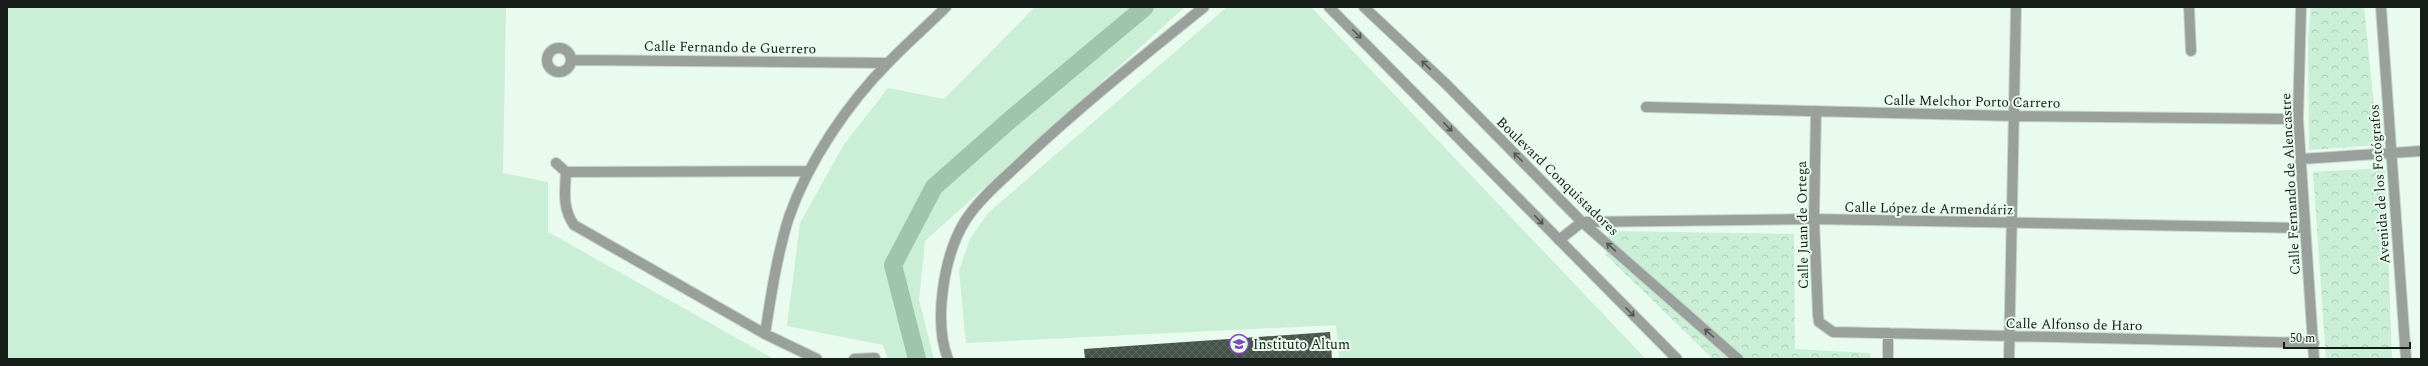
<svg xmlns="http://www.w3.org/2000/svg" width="2428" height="366" font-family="Spectral,serif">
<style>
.green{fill:#caeed6}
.park{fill:url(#park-crowns)}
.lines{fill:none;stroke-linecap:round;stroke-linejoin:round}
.canal{stroke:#a1c4ac;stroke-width:18}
.building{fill:url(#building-cross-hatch)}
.minor-casing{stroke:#c7d6cd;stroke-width:12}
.tertiary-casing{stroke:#c7d6cd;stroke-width:12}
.minor{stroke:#99a09b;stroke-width:10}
.tertiary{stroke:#99a09b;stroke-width:10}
.oneway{stroke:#515753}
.labels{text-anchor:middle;stroke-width:4;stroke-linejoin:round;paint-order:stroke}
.street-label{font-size:14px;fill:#161c18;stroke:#e9faef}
.poi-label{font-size:14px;fill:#161c18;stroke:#e9faef;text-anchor:start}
</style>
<defs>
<pattern id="park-crowns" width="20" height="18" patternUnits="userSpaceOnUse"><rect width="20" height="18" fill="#caeed6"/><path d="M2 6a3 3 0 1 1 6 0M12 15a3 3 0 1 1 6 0" fill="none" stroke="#adccb7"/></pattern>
<pattern id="building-cross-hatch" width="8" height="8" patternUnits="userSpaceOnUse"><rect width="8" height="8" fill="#45534a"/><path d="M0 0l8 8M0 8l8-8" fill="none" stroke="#5c6860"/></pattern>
</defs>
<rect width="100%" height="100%" fill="#e9faef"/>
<!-- green -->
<path class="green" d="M7,7h499l-3,166 45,9v50l226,127h-767z
M1035,7h150l-260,234 -6,59 15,59h-46l-5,-14 -96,-19 13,-103 43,-77 45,-58 56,11z
M1227,7h84l335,352h-307l-3,-34 -370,18 -7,-72 11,-32 18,-26z"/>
<!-- park -->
<path class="park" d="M2311,7h53l14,138 -69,5 -1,-111z
M2385,168l7,191h-66l-13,-187z
M1609,231l185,3 1,115 75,4 1,6h-158l-107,-104z"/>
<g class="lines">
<!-- canal -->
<path class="canal" d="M917,359l-24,-94 41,-78 77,-68 134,-112"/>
</g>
<!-- building -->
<path class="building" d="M1330,332l2,27h-247l-1,-10z"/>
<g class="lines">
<defs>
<path id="minor" d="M2189,7l2,44
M2301,7l-3,112 16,240
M2381,7l25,352
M547 60a12 12 0 1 1 24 0a12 12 0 1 1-24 0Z
M572,60l315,3
M1646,107l368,9 284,3
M1816,111l-2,108 4,96 1,7 14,10 481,11
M2302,159l119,-8
M556,163l10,9 243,-1
M566,172c-1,19 -4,36 8,53l191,109 52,25
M1559,240l23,-18 232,-3 491,9
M765,334c6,-39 12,-79 24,-117 19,-55 59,-114 100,-155 18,-19 38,-36 57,-55
M854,359l21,-1
M948,359c-15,-38 -4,-104 17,-138 14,-22 37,-41 56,-59 58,-55 121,-105 183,-155
M1888,359v-26
M2009,359l7,-352"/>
<path id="tertiary" d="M1329,7l348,352
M1364,7l82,77 136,138 156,137"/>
</defs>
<!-- minor casing -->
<use href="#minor" class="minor-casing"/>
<!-- tertiary casing -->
<use href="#tertiary" class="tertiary-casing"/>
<!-- minor -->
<use href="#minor" class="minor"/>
<!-- tertiary -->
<use href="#tertiary" class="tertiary"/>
</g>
<!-- one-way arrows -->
<defs><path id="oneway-shaft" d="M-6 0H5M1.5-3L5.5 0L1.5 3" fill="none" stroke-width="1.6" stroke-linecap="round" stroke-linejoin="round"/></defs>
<g class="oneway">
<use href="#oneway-shaft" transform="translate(1357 34) rotate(45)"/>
<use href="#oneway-shaft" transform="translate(1426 65) rotate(-136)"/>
<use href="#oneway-shaft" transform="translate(1448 127) rotate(46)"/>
<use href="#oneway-shaft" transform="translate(1518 157) rotate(-135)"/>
<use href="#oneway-shaft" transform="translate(1539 220) rotate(46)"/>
<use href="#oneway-shaft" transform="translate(1611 247) rotate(-139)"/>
<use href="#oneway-shaft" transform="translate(1630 312) rotate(45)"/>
<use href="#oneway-shaft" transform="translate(1709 333) rotate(-138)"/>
</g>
<!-- icons -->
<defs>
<symbol id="school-ring" viewBox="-11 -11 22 22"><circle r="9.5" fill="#e9faef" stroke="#8546bb" stroke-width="1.5"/><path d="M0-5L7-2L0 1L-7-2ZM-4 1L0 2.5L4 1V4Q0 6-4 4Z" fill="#8546bb"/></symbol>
</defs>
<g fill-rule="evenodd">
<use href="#school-ring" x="1228" y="333" width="22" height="22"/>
</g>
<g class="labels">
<!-- street labels -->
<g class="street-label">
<text transform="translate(730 47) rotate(1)" y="5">Calle Fernando de Guerrero</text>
<text transform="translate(1972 101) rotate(1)" y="5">Calle Melchor Porto Carrero</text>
<text transform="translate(1558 176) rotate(44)" y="5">Boulevard Conquistadores</text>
<text transform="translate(2290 184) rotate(-93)" y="5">Calle Fernando de Alencastre</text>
<text transform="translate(2379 184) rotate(-94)" y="5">Avenida de los Fotógrafos</text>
<text transform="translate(1929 208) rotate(1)" y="5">Calle López de Armendáriz</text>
<text transform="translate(1802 225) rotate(-91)" y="5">Calle Juan de Ortega</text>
<text transform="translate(2074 324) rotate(1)" y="5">Calle Alfonso de Haro</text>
</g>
<!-- poi labels -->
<g class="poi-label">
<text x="1253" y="349">Instituto Altum</text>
</g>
</g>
<!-- border -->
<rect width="2428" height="366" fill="none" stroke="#161c18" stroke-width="16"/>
<!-- scale -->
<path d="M2284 342v6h126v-6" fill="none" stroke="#161c18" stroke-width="2"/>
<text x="2290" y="342" font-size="12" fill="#161c18" stroke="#e9faef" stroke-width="3" paint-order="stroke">50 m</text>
</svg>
